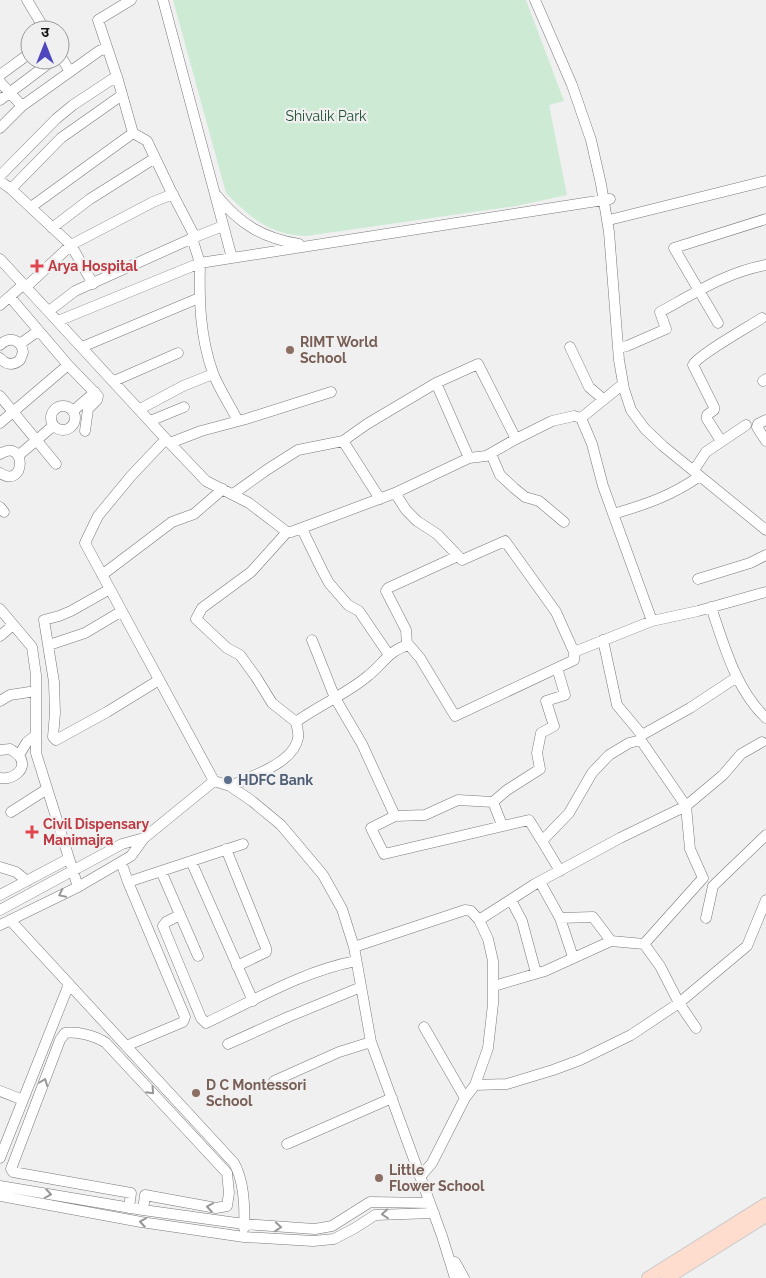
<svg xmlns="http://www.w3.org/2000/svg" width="766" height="1278" font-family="Raleway,'Noto Sans Devanagari',sans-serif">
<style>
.green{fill:#ccead4}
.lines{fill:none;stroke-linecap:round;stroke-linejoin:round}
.minor-casing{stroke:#79797a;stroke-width:11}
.major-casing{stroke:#ccc;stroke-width:14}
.minor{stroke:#fff;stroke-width:10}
.major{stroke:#feddce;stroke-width:12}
.oneway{stroke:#979797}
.health-dot{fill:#e0444e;stroke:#f0f0f1;stroke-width:2}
.education-dot{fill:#8d6e63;stroke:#f0f0f1;stroke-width:2}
.service-dot{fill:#5c6f8a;stroke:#f0f0f1;stroke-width:2}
.labels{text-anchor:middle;stroke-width:4.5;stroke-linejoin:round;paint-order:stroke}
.park-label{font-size:14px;fill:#1e5031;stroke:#f0f0f1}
.health-label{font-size:14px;font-weight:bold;fill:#be3a42;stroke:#f0f0f1;text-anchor:start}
.education-label{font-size:14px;font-weight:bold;fill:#785e54;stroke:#f0f0f1;text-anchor:start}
.service-label{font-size:14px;font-weight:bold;fill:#4e5e75;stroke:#f0f0f1;text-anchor:start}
</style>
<rect width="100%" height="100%" fill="#f0f0f1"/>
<!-- green -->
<path class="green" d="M173,0h353l38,101 -15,4 18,90 -51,11 -210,30c-37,-1 -56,-19 -80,-43z"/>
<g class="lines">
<defs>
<path id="minor" d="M27,0l18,30
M131,0l-33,20 20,60 15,53 14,8 23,48 25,48
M163,0l69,258
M535,0l37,85 19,55 10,44 8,48 10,128 5,29 7,21 14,19 18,17 103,84
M60,55l10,17
M0,75l30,-22
M0,82l22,24
M0,100l53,-40
M0,128l22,-22 77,-55 8,-3
M0,176l56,-57 17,-14 44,-29
M0,181l11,8 60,56 22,39
M11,189l50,-51 61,-43
M217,196c23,28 45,42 82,48
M31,207l102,-74
M613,219l153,-38
M52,228l38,-29 65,-41
M0,259l166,180 -35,37 -33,40 -13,27 129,238 16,5 22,15 29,24 42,50 19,34 12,38 17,95 71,194 13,42
M26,287l45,-42 82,-43 20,-8
M10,297l58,68 30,31 -1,4 -9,9 -3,22
M0,305l24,-21
M49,311l26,-20 120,-54 28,-11
M58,321l142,-58 -8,-25
M718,323l-44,-75 92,-29
M20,344l18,-13
M0,345c9,-9 21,-6 23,7l-3,8c-7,6 -14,5 -20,-2
M82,347l117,-49
M570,347l19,40 14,12
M618,348l9,-2 39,-17 -6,-17c35,-19 67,-40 106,-47
M114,381l64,-28
M763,381l3,-2
M436,383l33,75
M623,384l-42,34 11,26 11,42 49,135 46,-10 68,-19
M0,396l56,68
M51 418a12 12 0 1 1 24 0a12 12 0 1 1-24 0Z
M140,409l43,-23 30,-12
M73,411l22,-19
M766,420l-8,4 -1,3 9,14
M150,421l34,-14
M238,421c-8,-16 -19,-32 -25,-48 -13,-36 -14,-72 -13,-110l410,-64
M0,423l68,-58
M166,439l40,42 43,22 38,29h4l104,-39 74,-35 17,-2 30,-17 36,-18 22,-5 7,2
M343,441l37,58
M721,441l-14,-22v-4l7,-5v-3l-21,-42c5,-10 57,-39 69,-47
M170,443l31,-12 45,-12 85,-27
M0,454c27,-17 26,36 0,19
M491,454l9,21 14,13 11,9 14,4 25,21
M18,456l35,-30
M696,467l10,-15 40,-27
M395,493l11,17 11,11 20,13 25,26 43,-19 51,71 18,40 78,-31
M233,494l35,-25 30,-19 45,-9 24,-17 69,-41 42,-19 38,75
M0,507l4,5
M613,514c34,-10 58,-18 87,-38
M302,529l20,41 7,13 19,22 11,6 30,44
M287,532l-36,40 -49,36 -6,11 31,29 13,7 16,22 16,26 24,19
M102,575l70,-53 22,-8 29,-25
M698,579l52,-16 16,-8
M110,589l-39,22 -12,5 -15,4 10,62 1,31 -2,24 3,3 51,-28 52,-32
M711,607c13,38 25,83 55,111
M0,609l32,38 4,28v78l42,134
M0,636l13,-11
M312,640l23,58 27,46 33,72 30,-1 33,-15 35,2 9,23
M603,640l14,65 25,30 48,-27 47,-31
M49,645l36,-12 37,-22
M407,645l-1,-15 -20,-39 2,-3 70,-32
M0,701l10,-6 26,-4
M0,750l10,-1c3,2 7,4 10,8 8,13 -8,23 -20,21
M19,755l8,-13 9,-7
M230,786c20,-9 64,-23 68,-48 1,-5 -1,-11 -2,-16 23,-17 51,-28 73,-47 14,-11 21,-26 40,-30l11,13 35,58 119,-56v-8
M493,802l14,-12 33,-21 -3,-16 4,-20 13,-7 -8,-25 19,-6 -8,-27
M11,812l36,-23
M395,816l-24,12 13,26 145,-34 13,21
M226,849l40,99v4l-29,14
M191,861l62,140
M121,862l7,20 57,135 -2,5 -57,24
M0,867l16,5 11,9
M161,871l37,85
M560,871l-18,-30 27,-28 23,-40 17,-18 20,-12 8,-2 5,1 44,64 4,43 13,29 -59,66 16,22 19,37 68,-57 19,-46
M128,882l115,-38
M540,882l20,36 13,39
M0,895l68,-36
M511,900l11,21 14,52
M0,910l122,-66 22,-6
M180,915l-14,7 -3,4 38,92 5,5c49,-23 97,-52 150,-62
M560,918l33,-1 18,24
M706,918l7,-32 53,-51
M10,920l224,243c10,18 11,45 10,65
M0,925l78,-38 53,-31 13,-18 70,-57
M354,947l111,-37 6,1 8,9 56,-36 85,-46 66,-32 37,-31 18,-21 21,-12
M494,986l51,-15 66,-30 33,3
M424,1027l41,71
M228,1044l60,-27 73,-30
M274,1081l65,-29 32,-10
M475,1085l32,-1 46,-14 27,-10 51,-25 48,-32 17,25
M0,1091l23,9
M287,1144l105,-46
M0,1158l69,-174
M420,1177l12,-14 33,-65 10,-13 13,-37 5,-44v-43l-5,-22 -9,-19
M0,1186l143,24 101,14 71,5 17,-3 38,-24 60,1
M0,1196l141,26 103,15 69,4 21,-2 21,-11 20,-13 59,-2
M129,1208l2,-15 -118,-21 -2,-3 49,-129 5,-7c12,-2 31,3 41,10l121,130 2,20 -2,13 -11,2 -71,-13 -2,15
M455,1262l9,16"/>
<path id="major" d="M648,1278l118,-74
M667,1278l99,-62"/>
</defs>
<!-- minor casing -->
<use href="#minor" class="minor-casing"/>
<!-- major casing -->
<use href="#major" class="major-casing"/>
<!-- minor -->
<use href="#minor" class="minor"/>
<!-- major -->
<use href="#major" class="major"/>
</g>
<!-- one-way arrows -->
<defs><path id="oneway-chevron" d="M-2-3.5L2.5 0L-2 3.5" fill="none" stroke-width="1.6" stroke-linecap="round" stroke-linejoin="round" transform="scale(1.25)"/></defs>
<g class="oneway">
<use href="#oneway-chevron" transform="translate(62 894) rotate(154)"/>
<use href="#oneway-chevron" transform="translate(44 1082) rotate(-69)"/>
<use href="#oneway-chevron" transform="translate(151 1091) rotate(47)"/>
<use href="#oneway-chevron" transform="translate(48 1194) rotate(9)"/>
<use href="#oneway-chevron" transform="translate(210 1207) rotate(-171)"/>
<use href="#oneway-chevron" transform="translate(385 1214) rotate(176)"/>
<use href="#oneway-chevron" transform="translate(143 1222) rotate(-171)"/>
<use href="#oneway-chevron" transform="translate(278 1227) rotate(5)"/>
</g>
<!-- markers -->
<g class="health-dot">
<path d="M34.5 258.5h5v5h5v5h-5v5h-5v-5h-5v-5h5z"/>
<path d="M29.5 824.5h5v5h5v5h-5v5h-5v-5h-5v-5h5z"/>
</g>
<g class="education-dot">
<circle cx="290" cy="350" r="5"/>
<circle cx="196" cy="1093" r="5"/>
<circle cx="379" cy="1178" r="5"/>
</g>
<circle class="service-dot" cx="228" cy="780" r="5"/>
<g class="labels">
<!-- park labels -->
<g class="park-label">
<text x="326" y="121">Shivalik Park</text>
</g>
<!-- health labels -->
<g class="health-label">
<text x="48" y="271">Arya Hospital</text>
<text x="43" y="829">Civil Dispensary<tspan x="43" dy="16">Manimajra</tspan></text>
</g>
<!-- education labels -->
<g class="education-label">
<text x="300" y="347">RIMT World<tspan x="300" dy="16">School</tspan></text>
<text x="206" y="1090">D C Montessori<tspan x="206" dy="16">School</tspan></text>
<text x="389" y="1175">Little<tspan x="389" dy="16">Flower School</tspan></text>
</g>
<!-- service labels -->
<g class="service-label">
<text x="238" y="785">HDFC Bank</text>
</g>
</g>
<!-- north arrow -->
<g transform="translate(45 45)"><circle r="24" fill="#f0f0f1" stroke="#9a9a9a"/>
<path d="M0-4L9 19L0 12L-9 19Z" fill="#4e47be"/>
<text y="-8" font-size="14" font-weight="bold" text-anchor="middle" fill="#181818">उ</text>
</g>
</svg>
